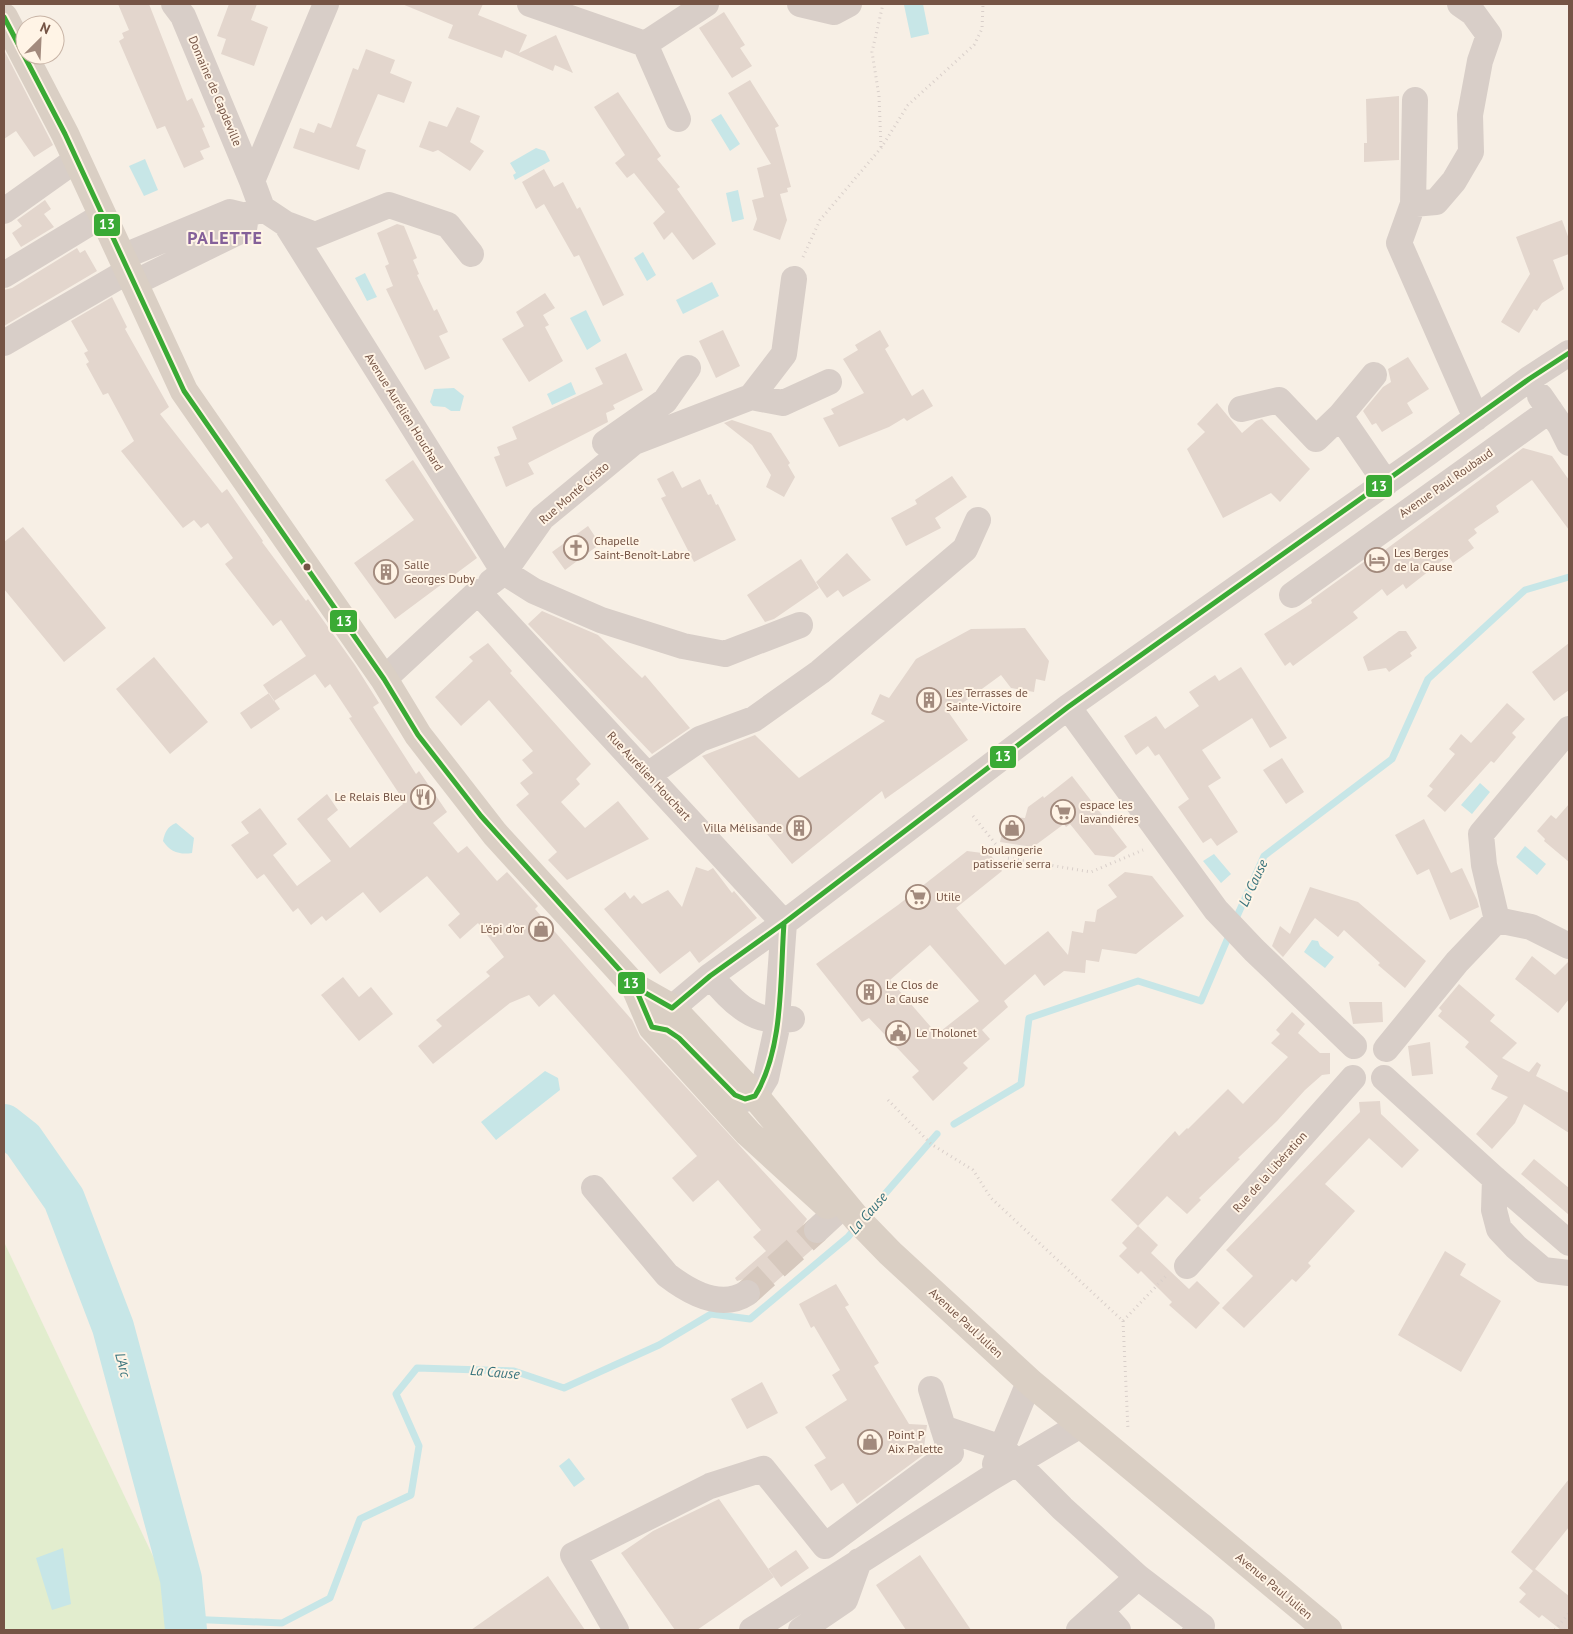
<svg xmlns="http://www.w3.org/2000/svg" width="1573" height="1634" font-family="'PT Sans',sans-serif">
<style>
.green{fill:#e2edce}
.water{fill:#c7e6e7}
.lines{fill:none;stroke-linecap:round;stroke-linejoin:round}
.stream{stroke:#c7e6e7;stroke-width:7}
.river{stroke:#c7e6e7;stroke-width:42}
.building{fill:#e3d6cd;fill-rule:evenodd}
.minor-tunnel{stroke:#d6c8bd;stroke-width:26;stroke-dasharray:26 13;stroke-linecap:butt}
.path{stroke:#d9cfca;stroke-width:3;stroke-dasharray:1 4;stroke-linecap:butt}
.minor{stroke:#d8cec8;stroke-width:26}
.major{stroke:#dacfc4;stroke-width:28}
.bus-1-casing{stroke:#fff4e6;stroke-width:9}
.bus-1{stroke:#3aaa35;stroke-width:5}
.bus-dot{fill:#755445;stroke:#fff4e6;stroke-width:2}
.labels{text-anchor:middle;stroke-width:4;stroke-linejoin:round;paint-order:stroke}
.street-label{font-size:12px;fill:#755445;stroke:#fff4e6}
.poi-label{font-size:12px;fill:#755445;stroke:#fff4e6;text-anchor:start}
.water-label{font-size:14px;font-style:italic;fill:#38737c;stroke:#fff4e6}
.district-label{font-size:18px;font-weight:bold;letter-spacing:1px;fill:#846099;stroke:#fff4e6}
.line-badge{stroke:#fff4e6;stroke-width:2}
.badge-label{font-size:14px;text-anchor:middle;font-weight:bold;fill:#fff}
</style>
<rect width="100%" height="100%" fill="#f7efe5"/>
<!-- green -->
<path class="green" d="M4,1242l184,388h-184z"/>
<!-- water -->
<path class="water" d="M909,4h14l6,30 -18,4 -7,-33z
M721,114l19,30 -10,7 -19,-31z
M536,148l9,3 5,10 -35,19 -2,-5 3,-2 -6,-10z
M145,159l13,31 -14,6 -15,-30z
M738,190l6,29 -12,3 -6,-29z
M643,252l13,23 -9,6 -13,-23z
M365,273l12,24 -10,4 -12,-23z
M712,282l7,14 -36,18 -7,-14z
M586,310l15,31 -14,9 -17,-32z
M571,382l5,12 -24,11 -5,-11z
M454,388l10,8 -4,15h-9l-6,-4 -12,-1 -3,-4 4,-13z
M1480,783l10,9 -18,22 -11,-9z
M176,823l18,15 -2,15c-12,2 -22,-1 -29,-12 2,-9 4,-14 13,-18z
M1525,846l21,18 -9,11 -21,-18z
M1214,854l17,20 -10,9 -18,-22z
M1312,940l6,1 2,5 14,11 -9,11 -21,-16z
M545,1071l13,7 2,12 -64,50 -15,-18z
M569,1458l16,21 -11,8 -15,-21z
M63,1548l8,56 -19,6 -16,-52z"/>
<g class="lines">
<!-- stream -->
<path class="stream" d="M1234,923l30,-67 128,-97 36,-80 97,-89 44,-13
M954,1124l67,-40 8,-66 109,-37 63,20 29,-68
M864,1218l73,-84
M186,1619l96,4 48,-25 30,-79 51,-24 8,-49 -23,-52 21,-26 97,3 50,17 95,-43 52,-31 39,5 98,-82 9,-11"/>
<!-- river -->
<path class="river" d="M4,1125l19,15 41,59 49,128 68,252 5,51"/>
</g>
<!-- building -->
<path class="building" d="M118,4h31l38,97 5,-3 13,29 -3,1 8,19 -10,4 4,8 -20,9 -19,-42 -8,3 -38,-88 5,-3 -2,-5 7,-3z
M229,4h28l-6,16 17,7 -14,39 -33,-12 5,-15 -9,-3z
M402,4h81l-5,11 49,20 -8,18 37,-18 17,38 -18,-8 -2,6 -48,-21 -3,8 -54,-20 5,-13z
M724,12l21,33 -5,3 12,18 -20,12 -33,-50z
M366,49l29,11 -5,13 22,9 -8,21 -26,-9 -22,52 10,4 -7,20 -66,-22 7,-20 14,5 4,-10 13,5 22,-60 5,2z
M4,50l49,95 -19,12 -18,-26 -12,8z
M750,80l29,46 -4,2 16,59 -4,1 1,4 -8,2 7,26 -7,20 -27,-10 4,-11 -5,-19 12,-3 -7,-29 14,-4 -43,-71z
M618,92l43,64 -4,3 23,28 -3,2 39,55 -23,16 -21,-28 -8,8 -11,-17 12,-11 -31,-39 -7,5 -12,-15 10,-8 -31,-48z
M1399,96v64l-35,2v-19h3l-1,-44z
M457,107l23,9 -10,26 14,9 -14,20 -32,-21 -5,2 -14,-5 10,-26 18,6z
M544,169l10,18 9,-5 14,27 3,-2 44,88 -21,11 -24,-51 -5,2 -30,-53 -8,5 -14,-27z
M45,200l6,9 -7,5 10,13 -33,20 -9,-14 10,-7 -5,-6z
M1562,220l7,19v15l-16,6 11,29 -22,14 -5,8 -3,-2 -15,24 -18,-11 29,-48 -14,-37z
M397,224l7,2 13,32 -4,2 6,14 -2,1 17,36 3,-2 11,23 -9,4 11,22 -25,12 -39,-81 7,-3 -8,-20 4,-2 -12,-31z
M77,248l3,5 5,-3 12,21 -93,55v-36l8,-2z
M545,293l10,15 -12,7 6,10 -4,2 18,34 -34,21 -27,-43 22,-13 -8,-14z
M112,297l15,30 -2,2 44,78 -9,7 62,79 5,-4 36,52 -1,1 44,59 2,-2 47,66 24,38 -6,4 43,67 3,-3 28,41 -14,11 25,30 9,-7 30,35 10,-9 31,34 -3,3 97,111 8,17 167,182 -4,6v9l3,7 11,4 -55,49 -2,-8 -5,-6 -7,-2 -11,3 -2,-3 31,-27 -13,-14 8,-7 -43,-50 -25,22 -21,-24 25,-22 -143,-162 -15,13 -10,-12 -19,8 -77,61 -15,-18 24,-20 -6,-6 54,-44 -4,-4 18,-15 -26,-34 -18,16 -12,-14 12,-11 -33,-38 -47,37 -17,-21 -37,29 -4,-5 -11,9 -13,-17 -5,4 -29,-38 -7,5 -26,-34 18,-12 -8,-11 19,-14 27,36 -14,11 24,31 34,-25 -34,-42 30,-25 11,16 -11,9 23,29 53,-44 -5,-8 2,-1 -51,-77 3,-1 -22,-33 -5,4 -10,-14 -41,27 -11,-16 43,-29 -25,-36 -8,6 -48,-62 8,-6 -25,-35 -7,5 -7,-8 -11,8 -62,-77 13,-10 -26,-48 -5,2 -17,-31 3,-2 -5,-9 4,-2 -17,-30z
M723,330l17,36 -24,12 -17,-37z
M880,330l9,16 -4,3 27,47 11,-7 10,17 -26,15 -3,-3 -15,9 -50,20 -16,-29 11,-4 -3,-5 33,-16 -21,-34 15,-9 -3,-5z
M626,353l17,37 -30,15 2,4 -9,4 2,9 -80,41 6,11 -28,13 -12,-30 6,-2 -3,-8 20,-8 -5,-12 91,-43 -8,-16z
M1408,357l21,32 -22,14 6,10 -31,19 -6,-9 -4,2 -9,-14 20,-24 8,-5 -3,-13z
M1217,403l25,30 14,-12 6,-2 48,50 -30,33 -9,-9 -48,25 -36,-69 18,-17 -8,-8z
M732,420l39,13 19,30 -2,2 7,12 -11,20 -18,-10 5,-12 -19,-30 -28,-22z
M1523,448l29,8 17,24v50l-37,-50 -36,26 3,6 -25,17 3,4 -9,7 6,8 -21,15 -5,-7 -42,33 -3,-5 -16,12 -5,-7 -29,23 5,6 -65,48 -3,-4 -5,4 -21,-32 48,-31 -1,-3 72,-52 2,2z
M413,460l64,98 -82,61 -41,-56 60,-43 -29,-40z
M673,471l9,17 18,-9 8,16 3,-1 5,11 2,-1 18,36 -42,22 -33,-64 5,-2 -9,-17z
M952,476l15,21 -32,21 6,10 -35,18 -15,-28 26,-14 -2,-4z
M588,526l12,18 -35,26 -13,-18z
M23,527l83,101 -42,34 -60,-73v-47z
M847,553l24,27 -28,17 -5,-7 -11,8 -11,-16z
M801,559l18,29 -45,31 -9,3 -18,-27z
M542,611l56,24 44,43 3,-3 45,53 -38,26 -124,-130z
M1025,628l24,33 -4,20 -9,-2 -2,13 -23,-4 -10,-13 -52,38 19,27 -83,59 -3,-8 -90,73 -90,-108 53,-21 44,43 86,-57 -14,-7 9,-20 9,4 27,-39 55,-30z
M1399,631h7l11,17 -7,5 2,3 -23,16 -3,-4 -18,3 -5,-14z
M488,643l24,28 -2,2 81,91 -15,15 4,5 -19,18 24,26 33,-27 31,38 -82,41 -19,-20 9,-8 -41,-47 13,-11 -9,-11 13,-10 -11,-13 11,-9 -44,-51 -28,26 -26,-29 38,-36 -4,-4z
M1569,643v47l-15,11 -22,-29z
M154,657l54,65 -38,32 -54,-65z
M1241,667l46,71 -17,10 -18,-30 -50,32 19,28 -13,8 30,46 -21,14 -6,-8 -8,5 -25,-36 11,-8 -30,-45 -4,2 -7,-10 -12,9 -12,-19 32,-20 9,13 34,-23 -10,-14 26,-17 4,6z
M269,693l11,16 -29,20 -11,-16z
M1507,703l18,16 -13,14 4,4 -22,26 -3,-2 -46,51 -18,-16 6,-7 -4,-3 26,-32 -6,-5 12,-15 10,9z
M1282,758l22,34 -18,12 -23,-34z
M1072,776l55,71 -13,10 -19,-2 -25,-31 -4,3 -2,-3 -31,23 -33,-5 4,-18 10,-7 11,1 3,-11 15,-11 1,2z
M1569,804v58l-25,-21 1,-2 -8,-8 14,-16 5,4z
M1424,819l27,54 11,-5 15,32 2,7 -29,13 -21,-51 -12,6 -22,-40z
M967,851l23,3 12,17 -46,37 49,57 43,-34 20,24 4,-24 11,2 2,-12 10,1 2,-12 20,-13 -9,-12 17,-13 27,4 32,40 -48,38 -34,-5 -3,13 -13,-2 -1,13 -21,-2 -20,15 -9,-12 -31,27 4,6 -26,23 8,9 -27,24 5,5 -35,33 -21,-24 7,-6 -50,-53 -7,4 -46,-58 82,-59zM930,945l49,56 -42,33 -47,-54z
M696,867l12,4 5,-3 19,25 2,-2 23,27 -58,45 -9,-12 -30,23 -56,-65 21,-17 5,7 4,-4 8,9 26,-14 14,17z
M1310,887l48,15 68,59 -21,27 -27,-23 2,-2 -36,-33 -6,7 -23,-19 -32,39 -11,-11 8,-20 10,8z
M1532,956l23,19 14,-14v38l-11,14 -43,-34z
M343,977l16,20 12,-10 22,27 -34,27 -38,-46z
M1459,984l36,31 -5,6 27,22 -15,15 27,14 8,-10 4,3 -5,11 33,17v40l-45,-29 -9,19 -23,26 -16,-15 32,-37 -17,-8 7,-13 -33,-29 4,-5 -31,-26 4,-5 -3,-3z
M1349,1002h33l1,20 -30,2z
M1292,1012l13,12 -7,9 22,20h10v21l-8,1 -17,15 -28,31 -39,37 2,1 -41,39 2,2 -14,14 -20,-18 -29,30 -27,-26 64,-69 4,5 8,-8 1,1 40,-40 15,15 45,-47 -17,-14 9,-9 -4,-4z
M1430,1042l3,32 -21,2 -4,-30z
M1380,1101l1,13 38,36 -17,18 -33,-30 -44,46 30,27 -47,52 3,3 -15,16 -4,-3 -48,49 -22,-20 31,-32 -27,-26 134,-138 -1,-10z
M1534,1159l35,29v27l-48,-41z
M1138,1226l20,19 -7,8 38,36 8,-8 23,22 -24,26 -27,-24 3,-3 -31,-31 -3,3 -19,-18 8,-8 -5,-5z
M1445,1251l21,13 -6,11 41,26 -40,71 -63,-37z
M836,1284l13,21 -4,2 34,56 -5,3 35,58 18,1 -4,30 -66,49 -14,-21 -12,8 -17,-26 12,-7 -21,-31 42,-27 -15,-25 8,-5 -26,-44 -3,2 -12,-24z
M762,1382l16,31 -31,16 -16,-30z
M1569,1479v48l-34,42 34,27v34h-8l-19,-15 -3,3 -20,-16 7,-8 -7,-6 14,-17 -22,-19z
M719,1499l55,78 -77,53h-22l-54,-77 32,-22z
M796,1550l13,18 -28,19 -13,-18z
M920,1555l51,75h-65l-30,-45z
M548,1576l37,54h-114l34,-24z"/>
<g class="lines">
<!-- minor-tunnel -->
<path class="minor-tunnel" d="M747,1293l70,-63"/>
<!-- path -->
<path class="path" d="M881,147l-2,-51 -7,-44 11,-48
M803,257l17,-37 61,-72 27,-43 66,-60 8,-16 1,-25
M973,816l34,42 84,14 52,-22
M888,1100l43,44 42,26 18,28 132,123 43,-45
M1123,1321l5,109
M1555,1630l14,-17"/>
<!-- minor -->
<path class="minor" d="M174,4l9,12 69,165
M530,4l115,40 61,-40
M800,4l34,8 15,-8
M1460,4l13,9 16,22 -9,26 -10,54 1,37 -17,29 -18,21 -23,2 -14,39 77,175
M645,44l33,75
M1413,204l2,-104
M262,208l-10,-27 74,-177
M4,211l73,-52
M246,216l16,-8 24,16 29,11 74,-30 59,20 23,29
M286,224l218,348 -13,10
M122,257l108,-45 16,4 -2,13 -110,54
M4,275l99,-60
M794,279l-10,75 -33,43 -117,45 -92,76 -38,54 30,19 67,29 82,26 42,8 75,-29
M4,343l124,-72
M1374,375l-34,41 46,67
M1540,396l20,29 9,18
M751,397l32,6 46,-21
M1241,409l38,-9 37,39 24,-23
M605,443l60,-42 23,-33
M1292,595l258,-185
M384,679l94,-87 306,331 -8,109 -10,46 -11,18 -10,3 -10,-4 -63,-62
M1068,707l148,203 38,40 100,96
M648,775l52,-36 54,-20 66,-47 145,-123 13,-29
M1497,920l-13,-55 -3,-31 88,-105
M710,976c23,26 44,50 82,43
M672,1008l38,-32 74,-53 284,-216 360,-254 101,-74 40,-26
M1386,1049l71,-87 40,-42 34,7 38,19
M1384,1078l111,101 74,64
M1495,1179l-1,31 5,19 17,18 27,23 26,3
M594,1188l73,87c22,17 54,35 80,18
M817,1230l28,-26
M1187,1266l166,-188
M943,1428l59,20 60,60 76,69 64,49 -7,4
M995,1464l30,-72
M1101,1611l17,19
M616,1630l-43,-75 137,-69 53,-17 62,77 126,-93 -20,-64
M752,1630l237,-151 83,-49
M801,1630l44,-30 14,-39
M1079,1630l59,-53"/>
<!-- major -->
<path class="major" d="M4,17l61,117 119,257 200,288 34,56 77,99 140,153 37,21 83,88 102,123 33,34 141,130 297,247
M635,987l17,40 96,106 79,72"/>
<defs>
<path id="bus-1" d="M4,17l61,117 119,257 200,288 34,56 63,81 154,171 37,21 38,-32 74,-53 284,-216 461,-328 40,-26
M635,987l17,40 15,3 12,8 56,57 10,4 10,-3c29,-47 25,-119 29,-173"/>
</defs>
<!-- bus-1 casing -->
<use href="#bus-1" class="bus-1-casing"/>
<!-- bus-1 -->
<use href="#bus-1" class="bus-1"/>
</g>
<!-- icons -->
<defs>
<symbol id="church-ring" viewBox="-11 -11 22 22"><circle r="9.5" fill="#fff4e6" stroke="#a28a7d" stroke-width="1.5"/><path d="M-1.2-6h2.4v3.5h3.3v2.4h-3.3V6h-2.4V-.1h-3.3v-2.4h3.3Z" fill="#a28a7d"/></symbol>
<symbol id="hotel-ring" viewBox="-11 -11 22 22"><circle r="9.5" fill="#fff4e6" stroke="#a28a7d" stroke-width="1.5"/><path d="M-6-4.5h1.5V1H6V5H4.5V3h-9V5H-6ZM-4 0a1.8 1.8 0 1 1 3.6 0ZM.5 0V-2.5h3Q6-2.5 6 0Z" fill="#a28a7d"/></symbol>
<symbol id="building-ring" viewBox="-11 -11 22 22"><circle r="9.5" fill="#fff4e6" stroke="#a28a7d" stroke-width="1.5"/><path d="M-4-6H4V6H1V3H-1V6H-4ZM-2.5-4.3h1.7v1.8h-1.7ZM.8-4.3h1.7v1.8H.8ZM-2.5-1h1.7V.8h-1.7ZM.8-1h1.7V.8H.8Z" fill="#a28a7d"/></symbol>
<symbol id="restaurant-ring" viewBox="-11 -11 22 22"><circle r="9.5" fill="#fff4e6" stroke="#a28a7d" stroke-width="1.5"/><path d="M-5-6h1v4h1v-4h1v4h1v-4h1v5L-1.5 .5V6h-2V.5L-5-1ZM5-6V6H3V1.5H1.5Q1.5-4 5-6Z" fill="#a28a7d"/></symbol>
<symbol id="supermarket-ring" viewBox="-11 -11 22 22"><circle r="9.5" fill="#fff4e6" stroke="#a28a7d" stroke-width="1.5"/><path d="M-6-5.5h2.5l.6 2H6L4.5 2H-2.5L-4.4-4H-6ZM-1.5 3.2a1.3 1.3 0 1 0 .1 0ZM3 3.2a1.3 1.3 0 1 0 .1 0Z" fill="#a28a7d"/></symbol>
<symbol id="shop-ring" viewBox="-11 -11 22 22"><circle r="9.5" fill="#fff4e6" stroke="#a28a7d" stroke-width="1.5"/><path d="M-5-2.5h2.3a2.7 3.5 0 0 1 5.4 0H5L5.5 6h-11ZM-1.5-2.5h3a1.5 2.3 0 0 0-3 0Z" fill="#a28a7d"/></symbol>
<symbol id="civic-ring" viewBox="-11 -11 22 22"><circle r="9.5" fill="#fff4e6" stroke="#a28a7d" stroke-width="1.5"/><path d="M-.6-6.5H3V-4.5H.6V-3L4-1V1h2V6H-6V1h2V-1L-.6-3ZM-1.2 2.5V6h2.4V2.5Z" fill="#a28a7d"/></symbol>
</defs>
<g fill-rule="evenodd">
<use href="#church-ring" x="562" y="534" width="28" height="28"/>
<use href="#hotel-ring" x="1363" y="546" width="28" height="28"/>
<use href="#building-ring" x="372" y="558" width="28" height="28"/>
<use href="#building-ring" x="915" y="686" width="28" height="28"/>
<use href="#restaurant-ring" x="409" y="783" width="28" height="28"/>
<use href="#supermarket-ring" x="1049" y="798" width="28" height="28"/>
<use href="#building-ring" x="785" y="814" width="28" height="28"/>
<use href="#shop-ring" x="998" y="814" width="28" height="28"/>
<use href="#supermarket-ring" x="904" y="883" width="28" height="28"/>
<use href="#shop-ring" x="527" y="915" width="28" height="28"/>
<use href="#building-ring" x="855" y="978" width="28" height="28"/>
<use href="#civic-ring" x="884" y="1019" width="28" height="28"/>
<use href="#shop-ring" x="856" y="1428" width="28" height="28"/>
</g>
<!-- markers -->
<circle class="bus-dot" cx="307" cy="567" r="4.5"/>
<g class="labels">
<!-- street labels -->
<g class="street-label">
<text transform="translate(215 91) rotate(67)" y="4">Domaine de Capdeville</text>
<text transform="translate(404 412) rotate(58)" y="4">Avenue Aurélien Houchard</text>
<text transform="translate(1446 483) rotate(-35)" y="4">Avenue Paul Roubaud</text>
<text transform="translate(574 493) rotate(-41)" y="4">Rue Monté Cristo</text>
<text transform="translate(649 776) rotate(47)" y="4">Rue Aurélien Houchart</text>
<text transform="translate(1270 1172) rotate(-48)" y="4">Rue de la Libération</text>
<text transform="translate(966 1323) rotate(43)" y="4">Avenue Paul Julien</text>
<text transform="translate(1274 1586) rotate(40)" y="4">Avenue Paul Julien</text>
</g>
<!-- poi labels -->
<g class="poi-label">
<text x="594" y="545">Chapelle<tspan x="594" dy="14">Saint-Benoît-Labre</tspan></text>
<text x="1394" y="557">Les Berges<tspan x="1394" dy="14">de la Cause</tspan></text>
<text x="404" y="569">Salle<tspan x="404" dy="14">Georges Duby</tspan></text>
<text x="946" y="697">Les Terrasses de<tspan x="946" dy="14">Sainte-Victoire</tspan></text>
<text x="406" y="801" text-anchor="end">Le Relais Bleu</text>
<text x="1080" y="809">espace les<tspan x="1080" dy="14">lavandiéres</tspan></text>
<text x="782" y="832" text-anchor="end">Villa Mélisande</text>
<text x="1012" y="854" text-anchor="middle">boulangerie<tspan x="1012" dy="14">patisserie serra</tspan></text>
<text x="936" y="901">Utile</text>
<text x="524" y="933" text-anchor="end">L'épi d'or</text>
<text x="886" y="989">Le Clos de<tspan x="886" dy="14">la Cause</tspan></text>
<text x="916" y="1037">Le Tholonet</text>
<text x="888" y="1439">Point P<tspan x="888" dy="14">Aix Palette</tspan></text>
</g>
<!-- water labels -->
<g class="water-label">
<text transform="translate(1253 883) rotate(-65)" y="5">La Cause</text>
<text transform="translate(868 1213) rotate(-49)" y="5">La Cause</text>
<text transform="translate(123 1365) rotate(75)" y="5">L'Arc</text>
<text transform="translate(495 1372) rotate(5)" y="5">La Cause</text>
</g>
<!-- district labels -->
<g class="district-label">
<text x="225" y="244">PALETTE</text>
</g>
</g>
<g class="line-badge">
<rect x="93" y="213" width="28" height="24" rx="5" fill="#3aaa35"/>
<rect x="1365" y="474" width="28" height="24" rx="5" fill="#3aaa35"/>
<rect x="329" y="609" width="29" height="24" rx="5" fill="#3aaa35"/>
<rect x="989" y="745" width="28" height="24" rx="5" fill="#3aaa35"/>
<rect x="617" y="971" width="29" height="24" rx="5" fill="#3aaa35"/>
</g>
<g class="badge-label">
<text x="107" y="229">13</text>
<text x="1379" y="491">13</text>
<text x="344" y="626">13</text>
<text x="1003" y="761">13</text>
<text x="631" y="988">13</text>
</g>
<!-- border -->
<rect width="1573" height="1634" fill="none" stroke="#755445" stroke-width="10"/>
<!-- north arrow -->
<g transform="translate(40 40) rotate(24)"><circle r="24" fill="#fff4e6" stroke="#c8b4a6"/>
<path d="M0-4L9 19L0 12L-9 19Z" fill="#a28a7d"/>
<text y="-8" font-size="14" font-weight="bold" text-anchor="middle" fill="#755445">N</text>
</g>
</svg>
